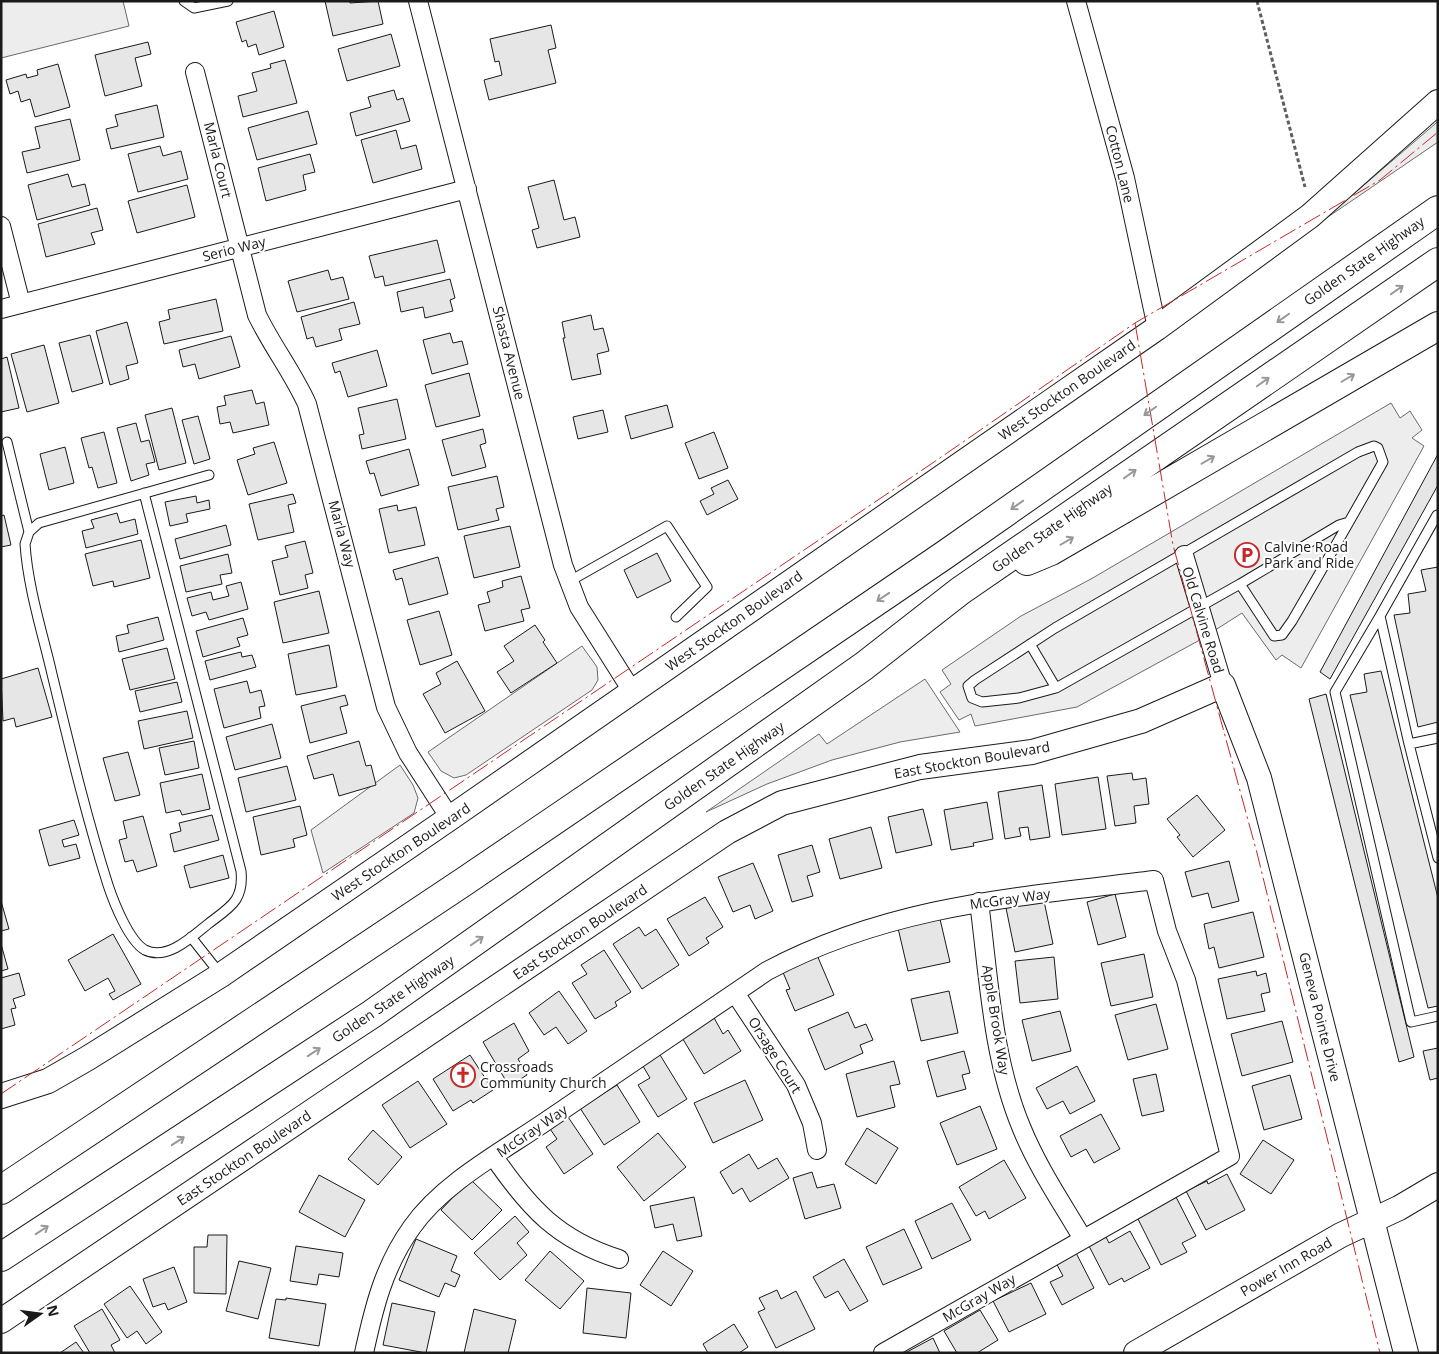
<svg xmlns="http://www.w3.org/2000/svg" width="1439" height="1354" font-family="'Open Sans',sans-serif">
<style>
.built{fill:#ededed;stroke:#6a6a6a}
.building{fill:#e6e6e6;stroke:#1a1a1a}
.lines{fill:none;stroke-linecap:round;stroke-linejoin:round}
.lane-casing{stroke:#1a1a1a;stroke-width:11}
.street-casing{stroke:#1a1a1a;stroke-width:20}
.secondary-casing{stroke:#1a1a1a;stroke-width:26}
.highway-casing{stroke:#1a1a1a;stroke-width:30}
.path{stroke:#5f5f5f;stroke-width:3;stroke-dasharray:4 2.5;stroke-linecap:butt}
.lane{stroke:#fff;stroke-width:9}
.street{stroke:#fff;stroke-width:18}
.secondary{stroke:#fff;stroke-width:24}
.highway{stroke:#fff;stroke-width:28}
.power{stroke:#c62828;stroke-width:1;stroke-dasharray:18 4 2.5 4;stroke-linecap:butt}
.oneway{stroke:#989898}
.labels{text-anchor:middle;stroke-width:4;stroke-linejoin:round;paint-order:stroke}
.street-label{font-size:14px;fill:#1a1a1a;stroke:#fff}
.poi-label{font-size:14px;fill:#1a1a1a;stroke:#fff;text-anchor:start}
</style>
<rect width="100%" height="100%" fill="#fff"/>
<!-- built -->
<path class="built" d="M1,1h122l6,25 -128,32z
M1438,121v21l-116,79 113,-97z
M1391,403l9,15 10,-7 12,19 -10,8 12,8 -123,222 -19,-13 -6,5 -34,-47 -44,28 -121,66 -102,19 -4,-12 -12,6 -19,-28 11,-8 -9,-14 79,-54 70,-37z
M582,646l15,21 1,13 -6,10 -126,85 -12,3 -13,-7 -13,-19z
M925,679l35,53 -60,10 -68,18 -65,24 -61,28 113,-78 8,10z
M400,765l13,20 5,13 -4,15 -91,60 -12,-43z"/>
<!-- building -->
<path class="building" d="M325,1h24l1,2 28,-2 5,23 -50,12z
M274,11l10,36 -25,8 -3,-11 -8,3 -2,-7 -4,2 -6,-20z
M551,25l5,23 -8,2 8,33 -67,17 -5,-20 18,-5 -3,-14 -4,1 -5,-23z
M391,34l9,32 -53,15 -9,-32z
M148,42l3,12 -16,4 7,28 -37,10 -10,-41z
M285,60l12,43 -54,14 -5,-21 19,-5 -5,-18 19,-5 -1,-4z
M58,64l12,43 -35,10 -5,-18 -9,3 -3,-11 -8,3 -4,-14 20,-6 1,4 11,-3 -1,-5z
M394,90l3,10 6,-2 7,23 -54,15 -6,-23 21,-6 -3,-10z
M157,105l7,32 -53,12 -5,-20 12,-3 -3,-11z
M308,111l9,33 -60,16 -9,-32z
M70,119l10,41 -53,13 -5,-21 18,-4 -5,-21z
M396,130l5,19 15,-4 6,24 -49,14 -12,-43z
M160,146l3,10 18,-5 7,28 -50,13 -10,-38z
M310,154l5,18 -12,3 3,15 -40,11 -8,-33z
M68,174l4,13 13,-3 5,21 -53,15 -9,-35z
M554,180l10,40 11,-3 5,20 -43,11 -5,-18 7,-2 -11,-41z
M187,185l8,32 -58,16 -9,-32z
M97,208l6,22 -12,3 4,11 -49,13 -8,-33z
M437,240l8,32 -60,14 -2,-10 -8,2 -6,-22z
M328,270l3,10 12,-3 6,22 -52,13 -9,-31z
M450,279l5,19 -5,2 3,11 -28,7 -2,-11 -22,5 -4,-20z
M216,299l7,32 -59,13 -5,-22 11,-3 -2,-9z
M354,302l6,22 -21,5 3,11 -26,7 -3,-10 -6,2 -6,-22z
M591,315l3,15 9,-2 6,23 -12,3 4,20 -29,6 -9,-42h2l-3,-16z
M127,322l11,41 -12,3 3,13 -19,6 -14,-54z
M450,333l3,10 9,-2 6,23 -36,10 -9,-34z
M90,335l13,48 -31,9 -13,-49z
M231,336l9,31 -41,12 -4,-15 -12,3 -4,-17z
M44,345l15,58 -32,9 -16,-58z
M377,350l10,36 -39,11 -8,-26 -5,2 -3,-10z
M7,357l12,51 -18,4v-53z
M469,373l11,43 -44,11 -11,-42z
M252,390l4,14 8,-2 5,23 -36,8 -3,-11 -10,2 -3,-17 9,-2 -2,-9z
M397,399l9,40 -44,10 -3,-14 5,-1 -6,-26z
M667,405l6,22 -42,12 -6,-23z
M172,408l14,55 -27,7 -14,-55z
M603,410l5,22 -30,7 -5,-22z
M198,416l12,43 -16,5 -12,-44z
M136,423l5,19 8,-2 6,22 -9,2 3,11 -18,6 -14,-53z
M483,429l3,14 -6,2 6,22 -34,9 -10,-36z
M104,432l13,51 -19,5 -6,-21 -3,1 -8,-30z
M714,432l14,36 -29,11 -14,-36z
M274,442l13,41 -39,12 -11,-35 18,-6 -2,-6z
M65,447l9,36 -25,7 -9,-36z
M409,449l10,36 -38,11 -7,-23 -4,1 -4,-13z
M1438,454v31l-108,194 -10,-7z
M497,476l7,31 -8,2 3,11 -41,10 -10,-43z
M728,480l10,19 -31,16 -7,-14 14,-7 -3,-6z
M293,494l3,9 -8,2 6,27 -36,8 -9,-36z
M196,496l1,7 12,-3 1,9 -24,5 2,8 -18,4 -5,-24z
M397,505l1,6 18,-4 9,38 -36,8 -10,-44z
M117,513l3,10 15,-4 3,15 -52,14 -4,-17 12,-3 -3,-8z
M4,515l7,30 -10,2v-31z
M226,525l5,20 -51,14 -5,-20z
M510,526l10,41 -46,11 -10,-42z
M141,540l9,38 -36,9 -1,-6 -20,5 -8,-32z
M305,541l8,32 -8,2 3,13 -28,7 -8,-34 16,-4 -3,-11z
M657,553l14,28 -34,17 -13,-28z
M228,554l4,19 -12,2 2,9 -36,8 -6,-26z
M438,557l10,37 -39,11 -7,-27 -6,2 -3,-10z
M1438,567v155l-20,5 -24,-112 16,-2 -2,-19 18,-3 -5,-21z
M521,576l9,32 -9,2 3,11 -39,10 -7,-26 12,-3 -3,-10 16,-5 -1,-6z
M241,582l7,27 -39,11 -3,-8 -14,4 -5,-18 24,-6 2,8 16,-4 -3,-10z
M319,591l10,42 -46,10 -9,-41z
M439,611l13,44 -32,10 -13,-45z
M158,617l6,23 -45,12 -3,-16 13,-3 -2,-8z
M243,618l5,17 -11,3 3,8 -37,11 -7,-26z
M535,625l10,15 -2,2 14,21 -46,30 -14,-21 17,-11 -10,-15z
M329,645l8,42 -41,8 -8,-41z
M167,648l8,31 -45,11 -8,-31z
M241,652l1,5 10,-2 4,12 -46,13 -5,-19z
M457,661l28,50 -40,22 -22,-39 18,-10 -5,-11z
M38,668l14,49 -36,10 -2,-9 -11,3 -2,-42z
M1381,671l57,227v108l-10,2 -78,-313 17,-3 -3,-18z
M247,681l3,12 11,-3 4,16 -6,1 2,11 -37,10 -10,-39z
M177,682l5,20 -42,10 -5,-21z
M1326,694l88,363 -15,5 -90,-363z
M345,695l3,10 -8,2 7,26 -37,10 -9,-37z
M187,711l6,27 -49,11 -6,-28z
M272,724l9,34 -46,12 -9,-33z
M194,741l5,27 -34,7 -6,-27z
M359,741l7,25 5,-1 5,20 -37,11 -6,-22 -19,5 -7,-23z
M128,752l12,43 -25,6 -12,-43z
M287,766l9,34 -50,12 -8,-34z
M1132,773l1,7 13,-2 3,26 -15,2 2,17 -21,3 -8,-50z
M202,774l8,35 -28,6 -2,-5 -14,3 -6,-30z
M1098,777l8,52 -44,6 -7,-51z
M1042,785l8,52 -20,3 -2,-13 -9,1 2,8 -16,3 -7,-47z
M1197,795l28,35 -32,27 -16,-20 3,-2 -13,-16z
M987,802l6,37 -20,4 1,3 -23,4 -7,-40z
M300,806l7,29 -14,4 2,8 -34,8 -8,-38z
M923,809l9,36 -36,8 -8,-36z
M212,815l7,25 -45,12 -4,-18 11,-3 -2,-8z
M143,816l14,50 -20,6 -4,-12 -8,2 -6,-22 8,-2 -4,-17z
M74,820l5,15 -17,5 2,7 12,-3 4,14 -31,8 -10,-36z
M871,827l11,41 -42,11 -11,-40z
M812,845l8,27 -13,4 6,20 -21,6 -14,-47z
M223,855l6,23 -39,10 -6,-22z
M1229,861l10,40 -27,7 -4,-15 -16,4 -7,-25z
M753,863l20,48 -18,8 -5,-14 -17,7 -15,-35z
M1115,894l11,43 -28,8 -11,-43z
M705,897l18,30 -17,11 3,5 -20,13 -22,-37z
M1,901l8,28 -8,2z
M1044,901l9,43 -38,8 -9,-44z
M1253,912l11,45 -45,11 -5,-21 -5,2 -5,-25z
M940,919l10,43 -42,9 -10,-43z
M639,927l6,9 11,-7 23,36 -37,24 -29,-45z
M113,934l28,50 -28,16 -4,-6 6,-3 -7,-13 -23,13 -17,-31z
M1,944l7,25 -7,2z
M604,950l27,42 -16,10 2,4 -22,13 -23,-36 15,-9 -6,-9z
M1144,954l9,43 -42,9 -10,-43z
M817,955l17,40 -39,16 -9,-21 4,-1 -8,-19z
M1054,957l4,42 -38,4 -5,-42z
M1256,971l1,5 9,-3 4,19 -9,2 4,17 -38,8 -9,-40z
M19,973l6,22 -12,4 3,9 -5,1 4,16 -14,4v-51z
M559,991l28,40 -19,13 -12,-17 -12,8 -15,-22z
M949,991l9,42 -37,8 -10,-42z
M1156,1004l12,45 -40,11 -13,-45z
M1060,1011l11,40 -39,10 -10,-41z
M848,1012l7,16 11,-4 7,16 -13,5 3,8 -38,17 -17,-41z
M713,1016l10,18 5,-4 13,21 -37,23 -23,-38z
M1282,1021l11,41 -51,14 -11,-42z
M514,1023l15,28 -11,8 9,16 -18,11 -26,-44z
M1438,1048v30l-8,2 -7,-29z
M657,1050l30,49 -29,18 -20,-32 12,-7 -10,-17z
M964,1051l6,22 -8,2 4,14 -29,8 -10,-36z
M470,1055l23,35 -20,13 -2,-3 -18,11 -20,-32z
M894,1061l6,23 -10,2 5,21 -38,10 -11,-43z
M1077,1066l18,35 -25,13 -7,-13 -16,8 -11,-21z
M1156,1074l8,37 -22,5 -9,-37z
M1290,1075l12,44 -38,11 -12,-44z
M745,1080l18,40 -50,23 -19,-40z
M418,1081l29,43 -37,24 -28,-43z
M617,1085l23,37 -36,23 -24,-37z
M980,1106l17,43 -40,16 -17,-42z
M566,1114l27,40 -29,20 -18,-27 11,-8 -9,-13z
M1101,1114l19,35 -26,14 -8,-14 -15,8 -11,-21z
M867,1128l31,20 -22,36 -31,-20z
M373,1130l29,27 -24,28 -30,-26z
M658,1133l28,34 -42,34 -27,-34z
M1263,1140l31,20 -23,34 -31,-20z
M749,1154l9,15 19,-11 12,20 -39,24 -8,-14 -9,6 -13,-22z
M1004,1160l22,38 -37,21 -4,-8 -9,5 -17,-29z
M812,1172l5,16 17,-4 7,24 -36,11 -12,-41z
M1227,1174l18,36 -39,20 -20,-39 21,-10 1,3z
M319,1175l46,25 -20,37 -46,-25z
M470,1179l32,31 -30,30 -31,-30z
M694,1197l8,39 -25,5 -4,-17 -18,4 -5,-22z
M1176,1197l20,39 -14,7 5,9 -26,13 -24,-48z
M952,1203l19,37 -39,19 -17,-38z
M515,1216l14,16 -12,11 10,12 -27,25 -26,-27z
M904,1229l18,39 -39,17 -17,-38z
M1130,1231l20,37 -26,14 -2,-4 -13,7 -20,-39 17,-9 3,6z
M208,1235h19l-1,59 -32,-1v-46h13z
M416,1239l41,17 -6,15 9,4 -5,12 -10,-4 -6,14 -40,-17z
M296,1246l47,7 -4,24 -20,-3 -2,11 -27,-4z
M1074,1249l20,39 -32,17 -12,-23 13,-6 -9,-17z
M550,1251l34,30 -24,28 -35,-29z
M663,1251l30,20 -22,35 -31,-21z
M844,1259l24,42 -18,10 -12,-20 -13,7 -12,-21z
M239,1261l32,7 -13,51 -32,-8z
M174,1267l13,35 -19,8 -3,-7 -12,4 -10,-28z
M1031,1283l15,31 -37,18 -16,-31z
M130,1286l32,46 -16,12 -9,-13 -10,7 -23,-34z
M587,1288l44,5 -5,45 -43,-5z
M777,1290l4,9 15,-8 19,38 -39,19 -18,-36 7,-3 -6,-11z
M286,1298l40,6 -7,42 -50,-8 7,-39 10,1z
M392,1303l43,9 -9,41 -43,-8z
M102,1309l18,31 -9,5 4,8h-25l-16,-27z
M474,1309l42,11 -8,33h-44z
M980,1310l18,30 -21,13h-20l-13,-22z
M734,1324l14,23 -9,6h-31l-5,-9z
M933,1338l7,15h-35z
M76,1342l8,11h-24z"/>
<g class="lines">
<defs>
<path id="lane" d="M184,1l10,7 34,-7
M7,442l22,90
M144,493l97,378c3,30 -11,36 -33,53 -16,13 -41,37 -63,26 -16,-9 -31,-47 -37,-65 -22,-69 -39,-141 -56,-211 -10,-43 -24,-86 -27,-130l4,-12 10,-9 170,-48
M568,582l99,-56 40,61 -31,30
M1240,584l-184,104 -37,10 -37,4 -10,-4 -4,-12 7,-6 80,-52 303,-176 16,-6 4,2 5,14c-30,53 -60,106 -91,159l-10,14 -8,1 -34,-52 99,-59 10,-3
M1380,616l-45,76 76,330 27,-6
M1030,644l26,44
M1438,738l-29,6 29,114
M1409,744l-29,-128 57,-101
M191,937l30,38"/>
<path id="street" d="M418,1l145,564 16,42 53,84
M1076,1l49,177 32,150
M195,72l62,243c15,31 36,58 50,89l79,303 22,46 42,65
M1,226l20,78
M1,309l466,-120
M1184,555l39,130
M979,902c10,76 13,156 43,227 16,39 40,74 61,110
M735,993l61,92 16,38 5,27
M494,1157c35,51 64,83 125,102
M364,1353c10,-46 20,-87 48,-126 31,-44 89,-75 133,-105 74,-50 148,-101 222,-151 124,-66 251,-74 387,-91l13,51 19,49 44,176 -347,197"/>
<path id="secondary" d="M1,1096l47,-15 40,-23 133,-83 229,-157 707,-490 153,-112 128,-114
M1,1321l726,-489 55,-29 138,-36 112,-15 109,-31 82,-36 36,93 147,575
M1136,1353l205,-118 58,-27 39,-23"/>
<path id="highway" d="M1027,561l24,-10 387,-225
M1,1190l464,-309 478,-325 495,-346
M1,1257l371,-243 492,-348 96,-75 478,-329"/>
</defs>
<!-- lane casing -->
<use href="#lane" class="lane-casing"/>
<!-- street casing -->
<use href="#street" class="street-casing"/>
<!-- secondary casing -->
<use href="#secondary" class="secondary-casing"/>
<!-- highway casing -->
<use href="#highway" class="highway-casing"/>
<!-- path -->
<path class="path" d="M1257,1l48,186"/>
<!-- lane -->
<use href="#lane" class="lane"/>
<!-- street -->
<use href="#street" class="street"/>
<!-- secondary -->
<use href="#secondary" class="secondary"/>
<!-- highway -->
<use href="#highway" class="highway"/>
<!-- power -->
<path class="power" d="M1135,323l38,222 84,308 123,500
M1,1094l936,-634 198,-137 245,-143 58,-48"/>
</g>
<!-- one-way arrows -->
<defs><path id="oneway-shaft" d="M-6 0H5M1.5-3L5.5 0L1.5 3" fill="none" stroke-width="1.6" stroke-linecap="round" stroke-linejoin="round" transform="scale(1.25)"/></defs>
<g class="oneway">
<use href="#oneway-shaft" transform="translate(1397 290) rotate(-35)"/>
<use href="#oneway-shaft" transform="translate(1283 318) rotate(145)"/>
<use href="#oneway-shaft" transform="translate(1348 378) rotate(-30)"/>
<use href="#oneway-shaft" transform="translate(1263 382) rotate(-35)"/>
<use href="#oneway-shaft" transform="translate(1150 411) rotate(145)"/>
<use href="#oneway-shaft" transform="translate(1208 460) rotate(-30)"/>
<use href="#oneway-shaft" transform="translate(1130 474) rotate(-35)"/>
<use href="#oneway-shaft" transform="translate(1017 505) rotate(145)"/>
<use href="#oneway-shaft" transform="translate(1067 541) rotate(-30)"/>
<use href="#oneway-shaft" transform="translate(883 597) rotate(146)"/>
<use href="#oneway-shaft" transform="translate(477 941) rotate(-35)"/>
<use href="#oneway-shaft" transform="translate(314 1052) rotate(-33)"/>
<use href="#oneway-shaft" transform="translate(178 1141) rotate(-33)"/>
<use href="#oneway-shaft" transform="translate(42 1230) rotate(-33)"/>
</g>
<!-- icons -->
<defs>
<symbol id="parking-ring" viewBox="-11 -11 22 22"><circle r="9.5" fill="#fff" stroke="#c62828" stroke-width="1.5"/><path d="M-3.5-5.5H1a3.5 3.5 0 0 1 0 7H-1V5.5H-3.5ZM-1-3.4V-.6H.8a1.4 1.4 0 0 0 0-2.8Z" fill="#c62828"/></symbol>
<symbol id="church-ring" viewBox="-11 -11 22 22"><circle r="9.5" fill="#fff" stroke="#c62828" stroke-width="1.5"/><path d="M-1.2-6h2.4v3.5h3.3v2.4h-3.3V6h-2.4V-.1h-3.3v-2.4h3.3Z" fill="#c62828"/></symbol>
</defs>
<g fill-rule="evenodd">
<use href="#parking-ring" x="1233" y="541" width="28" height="28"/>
<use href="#church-ring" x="449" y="1061" width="28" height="28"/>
</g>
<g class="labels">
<!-- street labels -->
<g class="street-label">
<text transform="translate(218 160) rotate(76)" y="5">Marla Court</text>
<text transform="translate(1120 164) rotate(76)" y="5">Cotton Lane</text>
<text transform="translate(234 249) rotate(-14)" y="5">Serio Way</text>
<text transform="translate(1364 261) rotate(-35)" y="5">Golden State Highway</text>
<text transform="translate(509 353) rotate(76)" y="5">Shasta Avenue</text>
<text transform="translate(1067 390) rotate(-35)" y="5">West Stockton Boulevard</text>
<text transform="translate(1052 528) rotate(-35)" y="5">Golden State Highway</text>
<text transform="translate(342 534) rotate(75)" y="5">Marla Way</text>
<text transform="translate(1203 620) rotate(73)" y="5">Old Calvine Road</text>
<text transform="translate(734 621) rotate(-35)" y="5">West Stockton Boulevard</text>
<text transform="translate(972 760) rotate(-10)" y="5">East Stockton Boulevard</text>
<text transform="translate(724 766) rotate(-35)" y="5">Golden State Highway</text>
<text transform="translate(401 852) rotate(-34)" y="5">West Stockton Boulevard</text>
<text transform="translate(1010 899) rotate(-8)" y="5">McGray Way</text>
<text transform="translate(580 932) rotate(-34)" y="5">East Stockton Boulevard</text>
<text transform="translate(393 999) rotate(-34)" y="5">Golden State Highway</text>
<text transform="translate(1320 1017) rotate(76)" y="5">Geneva Pointe Drive</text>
<text transform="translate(996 1020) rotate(81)" y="5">Apple Brook Way</text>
<text transform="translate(775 1055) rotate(58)" y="5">Orsage Court</text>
<text transform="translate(532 1131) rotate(-34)" y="5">McGray Way</text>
<text transform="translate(244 1158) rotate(-34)" y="5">East Stockton Boulevard</text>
<text transform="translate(1286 1267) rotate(-30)" y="5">Power Inn Road</text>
<text transform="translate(979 1298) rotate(-30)" y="5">McGray Way</text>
</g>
<!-- poi labels -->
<g class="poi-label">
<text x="1264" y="552">Calvine Road<tspan x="1264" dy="16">Park and Ride</tspan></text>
<text x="480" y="1072">Crossroads<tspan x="480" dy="16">Community Church</tspan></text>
</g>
</g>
<!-- border -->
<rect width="1439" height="1354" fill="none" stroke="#1a1a1a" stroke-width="5"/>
<!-- north arrow -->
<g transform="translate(40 1314) rotate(76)" stroke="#ffffff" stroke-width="4" paint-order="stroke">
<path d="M0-4L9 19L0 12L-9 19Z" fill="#1a1a1a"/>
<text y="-8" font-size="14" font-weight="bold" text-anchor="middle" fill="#1a1a1a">N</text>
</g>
</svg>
